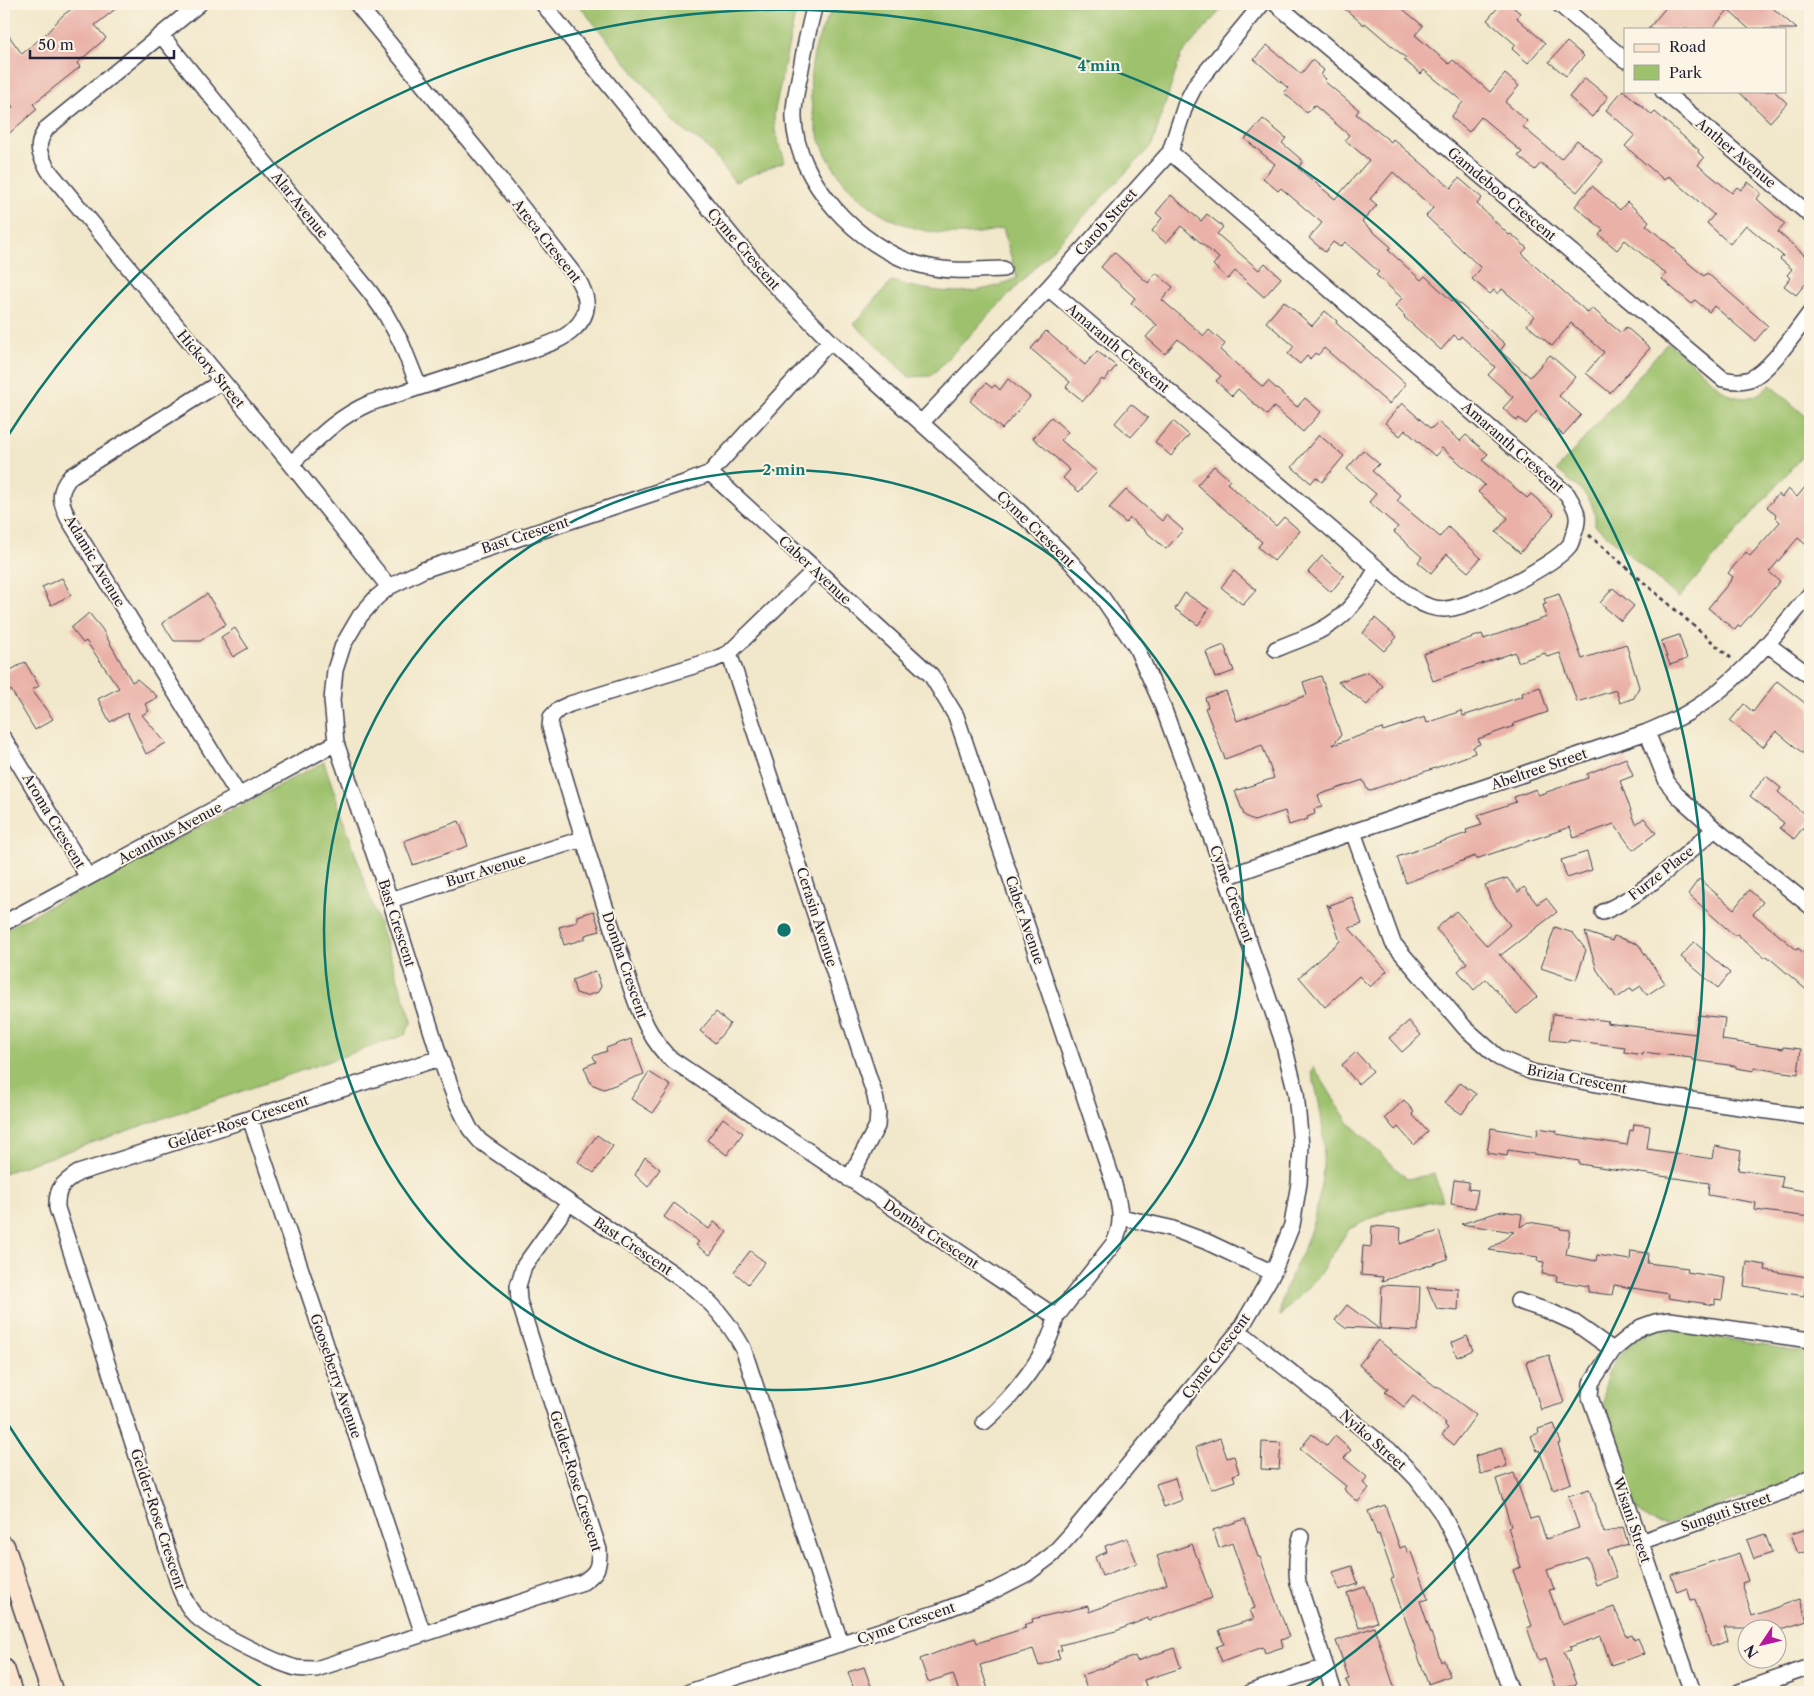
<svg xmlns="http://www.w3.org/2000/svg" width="1814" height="1696" font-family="'Libre Caslon Text',serif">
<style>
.green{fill:#9dc16c;stroke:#607254}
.building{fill:#e9b1a7}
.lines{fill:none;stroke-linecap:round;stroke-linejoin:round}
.street-casing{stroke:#414050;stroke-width:18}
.secondary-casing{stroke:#414050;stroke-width:24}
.path{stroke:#414050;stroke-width:3;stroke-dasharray:4 4;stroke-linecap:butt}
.street{stroke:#fff;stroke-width:15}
.secondary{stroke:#fce5cf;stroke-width:21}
.ring{fill:none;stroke:#0f766e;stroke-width:2.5}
.labels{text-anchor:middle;stroke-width:4;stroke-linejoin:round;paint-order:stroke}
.street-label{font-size:14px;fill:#22223b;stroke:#fcf5e5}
.centre{fill:#0f766e;stroke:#fcf5e5;stroke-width:2.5}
.ring-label{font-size:15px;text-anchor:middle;font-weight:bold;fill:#0f766e;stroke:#fcf5e5;stroke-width:4;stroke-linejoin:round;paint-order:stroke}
</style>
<rect width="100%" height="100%" fill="#fcf5e5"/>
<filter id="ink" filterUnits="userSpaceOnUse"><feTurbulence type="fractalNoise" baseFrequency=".02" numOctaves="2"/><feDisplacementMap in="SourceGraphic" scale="10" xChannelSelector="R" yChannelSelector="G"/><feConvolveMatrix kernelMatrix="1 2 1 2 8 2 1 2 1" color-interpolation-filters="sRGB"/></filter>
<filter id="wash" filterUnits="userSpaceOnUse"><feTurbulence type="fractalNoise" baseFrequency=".0096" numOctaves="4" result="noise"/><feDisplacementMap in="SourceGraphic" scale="20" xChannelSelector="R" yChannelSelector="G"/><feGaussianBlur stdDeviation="1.12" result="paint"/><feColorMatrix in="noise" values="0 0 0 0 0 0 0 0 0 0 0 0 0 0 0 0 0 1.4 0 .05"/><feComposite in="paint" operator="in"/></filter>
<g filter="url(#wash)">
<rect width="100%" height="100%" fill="#f1e7ca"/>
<!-- green -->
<path class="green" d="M578,4h157l7,7 9,-7h46l-23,111 1,16 10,30 -50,21 -29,-36 -28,-20z
M837,4h389l-45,51 -29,90 -221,231 -22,1 -55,-53 38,-43c42,13 84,17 125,-3l-14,-50c-92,26 -185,-32 -192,-130 -3,-33 6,-68 26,-94z
M1668,342l59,52c17,7 30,4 43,-9l40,35v27l-131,151 -84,-73c2,-28 -19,-38 -38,-55z
M324,762l88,259 -7,14 -401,138v-243z
M1314,1067l34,55 59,57 27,-5 9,26 -54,10 -40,19 -30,46 -39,41c0,-24 15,-47 24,-68 23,-57 26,-118 7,-176z
M1660,1328l150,25v110l-11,11 -24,13 -110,37c-14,-2 -20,-5 -29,-16 -6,-8 -32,-94 -32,-106 0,-6 0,-14 1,-19 7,-26 30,-47 55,-55z"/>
<g id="blocks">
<!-- building -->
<path class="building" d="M78,4h44l-27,21 11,13 -29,25 3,4 -47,37 4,5 -33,29v-24l9,-7 -9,-12v-66l18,25 25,-21 15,-17z
M1339,4h58l26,22 -8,9 34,29 4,-4 37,32 15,-18 14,12 -14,16 22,19 -4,6 38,32 16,-19 26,21 -26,31 -36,-29 -6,7 -17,-14 4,-4 -41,-35 -12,15 -18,-15 12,-15 -39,-32 -3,4 -17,-14 2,-2 -41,-35 -1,2z
M1501,4h8l11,9 -3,5 28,25 -17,20 -16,-14 4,-4 -29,-25z
M1669,4h99l29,25h-48l-21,-19 -16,19h-64z
M1567,42l17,14 -18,20 -17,-14z
M1267,45l34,29 11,-14 12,10 -3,5 5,4 -2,2 35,29 -3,4 35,28 2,-3 58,49 8,-10 23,20 -5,6 32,31 2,-1 16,14 -5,5 5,6 61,54 4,-5 29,25 5,-6 24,21 -40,45 -24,-20 18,-21 -33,-29 -19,23 -25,-21 7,-9 -32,-27 -4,5 -4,-4 -4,4 -18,-15 9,-11 -55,-52 7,-8 -40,-36 -23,27 7,6 -15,17 29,25 -3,3 33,30 4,-4 27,25 2,-2 51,45 -5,7 30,26 20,-22 25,22 -16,19 22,19 -18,20 -26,-24 -11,13 -7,-6 -2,3 -14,-13 10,-11 -25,-22 7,-8 -34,-31 -2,3 -5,-4 -13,15 -37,-33 1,-1 -10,-10 7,-8 -26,-23 3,-3 -34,-30 -5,5 -7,-5 -8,10 -16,-14 13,-15 -41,-35 -3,3 -15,-13 12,-14 -30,-25 18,-20 23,19 -4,5 21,18 -5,7 37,31 34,-39 -24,-20 4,-5 -35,-30 -7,8 -23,-20 4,-5 -34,-29z
M1585,78l23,19 -16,20 -23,-20z
M1623,90l29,25 3,-3 44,38 -1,2 6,6 -6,7 34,28 5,-6 4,3 7,-8 13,11 -4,6 28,25 -7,8 32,28v18l-14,17 -12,-9 6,-8 -3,-3 5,-6 -12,-10 3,-3 -37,-31 -16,19 -23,-21 7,-8 -40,-35 -6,-4 -4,4 -39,-34 10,-11 -29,-25z
M1738,91h36l13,12 -17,19z
M1592,186l28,24 7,-8 22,19 -3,4 30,25 -1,2 29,24 3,-3 61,53 -13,15 -41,-35 -5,6 -14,-12 -3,4 -15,-12 -15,-13 4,-5 -41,-34 -8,10 -18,-15 4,-5 -28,-24z
M1171,195l30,26 6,-7 16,13 -6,7 42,36 6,-7 16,15 -17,19 -29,-26 -7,8 -15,-14 6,-7 -38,-32 -15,17 -14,-12 10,-13 -6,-5z
M1114,252l34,31 8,-10 17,14 -11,13 42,36 5,-6 16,14 -5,6 43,37 5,-6 29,26 8,-9 16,14 -18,20 -29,-25 -7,8 -29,-26 -6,7 -16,-15 5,-5 -43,-37 -13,15 -19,-17 11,-12 -26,-22 4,-5 -34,-31z
M1284,301l28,25 13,-15 12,10 -1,2 70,61 -17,20 -65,-56 -6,7 -3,-2 -5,6 -3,-3 -7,8 -12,-10 6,-8 -28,-24z
M1046,331l39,34 12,-14 19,15 -12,15 -2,-2 -19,22 -17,-14 4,-5 -39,-33z
M1008,379l22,18 -28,32 -32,-28 16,-18 6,5 3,-3 5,5z
M1402,403l29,26 7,-7 22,19 6,-6 22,19 -6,6 45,38 4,-4 23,20 -34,39 -24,-21 12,-14 -30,-26 7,-7 -43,-37 -7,8 -30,-26 -5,6 -15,-13z
M1131,404l17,14 -17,19 -16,-14z
M1051,417l17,15 -7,8 36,32 -18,20 -16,-14 7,-8 -37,-32z
M1173,421l16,14 -18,21 -16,-14z
M1319,435l25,21 -22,26 -6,-5 -5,6 -19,-16z
M1363,450l16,14 -7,7 29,25 -4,5 43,36 8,-10 33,31 -13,14 -21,-18 -16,19 -13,-11 4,-5 -28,-25 4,-5 -29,-25 7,-8 -29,-25z
M1214,466l16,14 -3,3 49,43 8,-9 16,14 -26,30 -16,-14 4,-5 -65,-57z
M1810,481v67l-12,-10 -29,34 11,9 -40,46 -2,-1 -3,4 -27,-22 21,-25 4,-6 -5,-4 18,-21 4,4 30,-34 -5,-5 1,-2 -9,-8 11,-13 4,3 6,-8 9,8z
M1126,490l36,31 4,-6 17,15 -17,19 -36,-31 -4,5 -17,-15z
M1322,556l22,20 -13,16 -23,-20z
M1234,571l22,19 -13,15 -22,-18z
M62,578l9,17 -20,10 -9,-18z
M1613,588l21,18 -13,15 -21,-18z
M1185,593l24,16 -11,16 -23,-16z
M207,594l19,30 -26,17h-26l-12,-18z
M1559,594l23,65 44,-15 13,43 -5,11 -14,5 -4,-13 -39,12 -17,-49 -13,4 -2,-4 -27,9 -3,-10 -82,29 -10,-27 59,-20 2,5 63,-22 -4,-12 3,-1 -2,-5z
M89,613l13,16 30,53 5,-3 21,18 -13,7 4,7 -7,4 24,28 -20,11 -19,-41 -17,9 -12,-23 21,-11 -33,-47 -3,2 -12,-15z
M1375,618l22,19 -13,14 -21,-18z
M235,628l13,20 -15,9 -12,-20z
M1679,635l8,24 -17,6 -9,-24z
M1224,645l10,26 -19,7 -9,-26z
M25,662l14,24 -7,4 21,29 -18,11 -24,-40 -7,4v-20z
M1367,672l16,14 -16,19 -29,-23z
M1321,676l20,59 -8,10 49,-17 1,3 42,-14 2,6 34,-12 2,5 60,-20 -1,-3 18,-6 8,25 -35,12 1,2 -36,13 2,5 -7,3 2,6 -34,13 -73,25 -5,-11 -45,15 4,12 -8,2 1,5 -8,3 1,2 -19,6 -4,-14 -31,10 -10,-6 -9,-24 39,-13 -12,-33 -37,14 -20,-51 3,-1 -3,-9 21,-7 11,30 70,-26 -4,-13z
M1777,681l33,26v52l-34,-28 -13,16 -33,-26 14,-17 9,8z
M1626,758l7,18 -13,5 16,43 8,-6 12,15 -23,17 -19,-26 -40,14 -4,-11 -94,32 -1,-3 -69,27 -9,-26 70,-24 -1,-3 16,-5 -4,-10 38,-13 -2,-5 22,-8 2,6 50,-17 -1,-4z
M1766,776l15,12 -3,4 32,27 -16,20 -14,-11 4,-5 -34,-27z
M459,821l9,25 -55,19 -9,-24z
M1587,852l5,18 -25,8 -6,-18z
M1507,878l11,14 6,-5 13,17 9,-6 11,14 -56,43 -2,-1 38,43 -20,17 -31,-35 -12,11 -16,-19 9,-8 -31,-34 20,-18 31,35 23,-21 -20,-26 -5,-14z
M1699,879l35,30 15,-19 14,12 -10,12 44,36 1,-2 12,11v34l-43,-37 -2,2 -28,-24 -2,2 -47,-42z
M1352,897l10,27 -13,4 38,43 -17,16 -11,-11 -34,31 -26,-30 41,-36 -13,-37 4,4 -1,-3z
M594,911l6,20 -15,4v4l-21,6 -5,-18 18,-5v-6z
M1555,927l18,6 13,17 -10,30 -35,-12z
M1585,932l27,9 2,-5 24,8 27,39 -18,12 -6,-9 -8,5 -2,-3 -14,10 -20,-28z
M1694,942l36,31 -12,15 -37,-31z
M596,971l5,15 -3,6 -12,4 -10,-3 -4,-13z
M716,1012l14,12 -15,19 -15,-12z
M1553,1014l56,7 -3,2 90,11 2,-19 27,3 -3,22 61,9v-2l18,2 -3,25 -44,-6v3l-18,-3v-2l-44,-6v-2l-49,-6v3l-19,-3 1,-5 -56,-7v2l-19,-2z
M1409,1021l12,14 -19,17 -13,-14z
M631,1039l13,35 -40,15 -13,-5 -7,-17 12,-5 -3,-6 14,-5 -1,-3z
M1356,1052l17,19 -15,13 -16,-19z
M649,1072l22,14 -18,27 -22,-14z
M1460,1083l16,11 -14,20 -17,-11z
M1404,1100l10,12 -2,2 16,18 -14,13 -16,-18 -3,3 -10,-12z
M723,1118l20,15 -16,22 -20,-15z
M1634,1124l16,2 -3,23 66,10 2,-13 26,5 -3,19 45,6 -2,11 29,5v25l-55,-7 1,-7 -48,-8 1,-12 -130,-19v-3l-71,-11 -1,6 -20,-3 4,-25 46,8 1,-8 19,3 -1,3 71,11 3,-15 3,1z
M597,1135l16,11 -19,27 -16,-11z
M645,1157l15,12 -12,18 -13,-12z
M1454,1180l15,2 -1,7 10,1 -3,18 -24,-4z
M674,1203l35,26 5,-7 13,10 -17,23 -14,-10 3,-3 -35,-25z
M1502,1211l20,3 -2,13 8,-5 32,5v2l10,1 -4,25 30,6 1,-6 33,5 1,-9 17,2 -1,10 41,5 -1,4 38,6 -3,22 -7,-1v6l-47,-7 1,-4 -55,-9 -2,10 -24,-3 1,-6 -33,-5 1,-5 -15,-2 2,-12 -7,-1 1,-4 -49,-7 25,-18 -53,-8z
M1372,1226l29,2 -1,16 39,-13 9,28 -66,22 1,-4 -22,-2 2,-29 8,1z
M750,1251l15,11 -17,22 -14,-12z
M1747,1262l19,3 -1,5 42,7 -3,19 -60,-10z
M1382,1285l38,2 -2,44 -38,-2z
M1427,1287l32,2 -1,22 -21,-2z
M1347,1305l32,24 -35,-2 -9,-7z
M1467,1336l6,14 -16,7 -6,-14z
M1378,1340l58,47 1,-1 39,29 -22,30 -12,-10 6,-7 -3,-3 1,-2 -33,-27 -9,11 -19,-15 3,-3 -29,-24z
M1549,1355l15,48 -23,7 -15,-48z
M1554,1424l7,19 -3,1 13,39 -18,7 -14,-40 -2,1 -6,-15 8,-3 -1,-4z
M1312,1434l15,12 8,-10 16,14 -7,8 23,19 -4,6 6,5 -11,14 -14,-13 2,-3 -46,-37z
M1220,1438l7,20 7,-2 5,17 -6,2 2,6 -24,8 -15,-42z
M1262,1442l19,1 -2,27 -18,-1z
M1501,1448l6,18 -26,8 -6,-18z
M1514,1473l16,46 8,-2 8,22 33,-11 -11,-32 21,-7 15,44 19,-6 5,17 -21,7 10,26 -21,8 -9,-28 -40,13 7,19 -5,1 13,35 52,-18 13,30 5,-2 2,5 4,-2 6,16 -33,11 -10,-29 -31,11 1,3 -7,2 12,32 -20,7 -11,-32 -6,2 -12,-33 5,-2 -19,-56 8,-3 -13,-40 3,-1 -15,-47z
M1175,1478l7,22 -18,7 -8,-23z
M1385,1505l15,43 5,-2 3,7 3,-1 17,47 -8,2 21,61 3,-2 6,16 -22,8 -37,-105 3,-1 -15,-44 -2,1 -9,-24z
M1245,1519l13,38h2l29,80 -8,3 2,7 -18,6 -2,-6 -41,15 -6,-15 8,-3 -5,-14 35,-11 -4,-9 5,-2 -23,-65 -13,5 -6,-18z
M1810,1528v22l-12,4 -7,-20z
M1765,1534l7,19 -18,6 -7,-19z
M1127,1538l10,25 -35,13 -7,-19 12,-5 -2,-6z
M1192,1544l20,54 -63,22 -1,-2 -32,13 -56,14 2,5 -5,1 3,7 -21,8 -6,-17 -53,16 9,27h-30l-6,-18 -25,8 -8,-23 55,-21 2,5 49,-15 -2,-3 9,-3 -1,-3 56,-13 1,6 78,-28 -10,-28z
M1739,1553l9,28 -6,2 10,33 48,-17 7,22 -22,7h-61l4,13 -17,6 -16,-48 -4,1 -4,-12 -10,4 -6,-17z
M1352,1566l6,18 -19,6 -6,-18z
M1365,1587l12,35 -18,6 -12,-35z
M1374,1627l22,65h-45l-5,-12 3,-1 -13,-38z
M1174,1648l7,20 -37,12 4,12h-60l-6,-17 53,-19 2,5z
M864,1667l9,25h-18l-7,-20z"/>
</g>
</g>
<g filter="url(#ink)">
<use href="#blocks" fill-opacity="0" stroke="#414050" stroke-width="1"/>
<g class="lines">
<defs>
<path id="street" d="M199,4l-152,124c-12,17 -9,25 2,43l242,293 98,123
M543,4l192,236 33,38 62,63 190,171 49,48 30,33 37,54 25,55 65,175 40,114 17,51 13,51 5,53 -2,37 -7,42 -19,48 -34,58 -167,202 -20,22 -24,18 -39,20 -50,19 -250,80
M815,4c-6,23 -11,46 -15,70 -3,15 -7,30 -6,45 2,62 65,128 123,145 30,9 56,6 86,5
M1276,4l447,375c8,2 18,3 27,0 20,-8 46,-48 60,-66
M1559,4l66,56
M161,35l209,257 15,21 16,29 18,45
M1663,91l147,124
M1048,288l329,280c19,16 40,41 67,41 25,0 109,-43 125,-63 2,-2 3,-7 4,-10 8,-19 4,-26 -6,-42l-397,-342
M830,341l-120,132 -20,8 -267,89 -34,17 -13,11 -16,18 -17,29 -8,25 -3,30 4,43 54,157 50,158 17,45 13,26 10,12 14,10 196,134c23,18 39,37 53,63l98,296
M221,382l-150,94c-14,16 -11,25 -3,42l171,278
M922,422l126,-134 122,-136 16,-49 10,-19 66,-80
M291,464c26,-25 45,-46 79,-61 51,-16 102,-32 152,-50 17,-6 39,-11 52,-24 18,-17 14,-32 3,-51l-93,-119 -127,-155
M710,473l221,202 25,41 157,465c6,23 12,39 1,62l-58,74c-8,38 -43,80 -72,105
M815,570l-86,83 -16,7 -143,44 -11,5 -8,8 -1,10c20,70 42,140 65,210 14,41 23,88 53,120l388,260
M1767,644l43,32
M1276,649c55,-21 71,-28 101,-81
M729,653l146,443 3,16 -1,14 -28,53
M1647,732l20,50 12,15 36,32 95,77
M4,739l84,138
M1353,832l40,111 72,85 34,30 33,14 124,23 154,22
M1226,877l127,-45 294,-100c14,-6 29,-12 42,-20 49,-29 85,-76 121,-118
M390,900l192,-61
M1603,912c43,-19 76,-52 112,-83
M4,923l332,-180
M440,1058l-362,115c-15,10 -22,15 -21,35l123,381c4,9 8,20 16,27 17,16 78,46 100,52 7,1 13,1 20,1l267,-87c15,-10 16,-15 16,-32l-80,-249 -1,-15 6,-20 45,-63
M250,1118l173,516
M1121,1217l49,11 35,13 68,32
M1518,1301l33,11 24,11 38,27
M1239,1331l150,119 28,29 24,33 18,35 52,145
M1301,1537c-5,16 -5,30 -3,46l36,109
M1640,1542l145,-51 25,-14
M1251,1692l74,-25
M1693,1692l-103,-295 1,-14 22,-33 28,-23 14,-5 15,-2 140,20
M1739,1692l71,-25"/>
<path id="secondary" d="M4,1547l48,145
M4,1670l7,22"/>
</defs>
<!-- street casing -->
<use href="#street" class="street-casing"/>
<!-- secondary casing -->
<use href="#secondary" class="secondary-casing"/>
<!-- path -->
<path class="path" d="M1589,535l143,124"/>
<!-- street -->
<use href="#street" class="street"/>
<!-- secondary -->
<use href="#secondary" class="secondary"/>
</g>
</g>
<!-- distance rings -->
<g class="ring">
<circle cx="784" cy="930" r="460"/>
<path d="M263 1688A920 920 0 0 1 4 1418M4 442A920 920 0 1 1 1305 1688"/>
</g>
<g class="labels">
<!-- street labels -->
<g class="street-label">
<text transform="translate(1736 153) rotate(40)" y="5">Anther Avenue</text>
<text transform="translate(1502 194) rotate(40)" y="5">Gamdeboo Crescent</text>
<text transform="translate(300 205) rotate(51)" y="5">Alar Avenue</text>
<text transform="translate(1106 222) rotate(-48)" y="5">Carob Street</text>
<text transform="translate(547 241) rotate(52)" y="5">Areca Crescent</text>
<text transform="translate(744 249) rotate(49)" y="5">Cyme Crescent</text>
<text transform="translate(1118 348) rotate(40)" y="5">Amaranth Crescent</text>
<text transform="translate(211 369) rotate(50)" y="5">Hickory Street</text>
<text transform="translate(1513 447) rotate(41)" y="5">Amaranth Crescent</text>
<text transform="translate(1036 529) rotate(44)" y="5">Cyme Crescent</text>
<text transform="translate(525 535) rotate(-18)" y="5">Bast Crescent</text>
<text transform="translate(95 561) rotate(59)" y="5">Adamic Avenue</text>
<text transform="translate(815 570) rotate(43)" y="5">Caber Avenue</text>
<text transform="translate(1539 769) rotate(-19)" y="5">Abeltree Street</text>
<text transform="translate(54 821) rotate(59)" y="5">Aroma Crescent</text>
<text transform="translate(170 833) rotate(-28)" y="5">Acanthus Avenue</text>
<text transform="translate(486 870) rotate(-17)" y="5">Burr Avenue</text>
<text transform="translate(1661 873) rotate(-38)" y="5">Furze Place</text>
<text transform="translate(1232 894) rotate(70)" y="5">Cyme Crescent</text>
<text transform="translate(817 917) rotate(72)" y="5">Cerasin Avenue</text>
<text transform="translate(1025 920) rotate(71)" y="5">Caber Avenue</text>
<text transform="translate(397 923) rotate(72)" y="5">Bast Crescent</text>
<text transform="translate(625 965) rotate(71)" y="5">Domba Crescent</text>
<text transform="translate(1577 1079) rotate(11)" y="5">Brizia Crescent</text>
<text transform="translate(238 1122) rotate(-18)" y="5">Gelder-Rose Crescent</text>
<text transform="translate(931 1234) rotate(34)" y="5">Domba Crescent</text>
<text transform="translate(633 1246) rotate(34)" y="5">Bast Crescent</text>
<text transform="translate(1216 1356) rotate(-53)" y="5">Cyme Crescent</text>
<text transform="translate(336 1376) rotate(71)" y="5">Gooseberry Avenue</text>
<text transform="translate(1373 1440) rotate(41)" y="5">Nyiko Street</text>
<text transform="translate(576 1481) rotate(73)" y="5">Gelder-Rose Crescent</text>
<text transform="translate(1726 1512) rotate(-19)" y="5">Sunguti Street</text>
<text transform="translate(158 1519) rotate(72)" y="5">Gelder-Rose Crescent</text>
<text transform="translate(1632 1520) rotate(71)" y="5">Wisani Street</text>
<text transform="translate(906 1623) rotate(-19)" y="5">Cyme Crescent</text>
</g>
</g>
<circle cx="784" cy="930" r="8" class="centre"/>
<g class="ring-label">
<text x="1099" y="71">4 min</text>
<text x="784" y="475">2 min</text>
</g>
<!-- margin -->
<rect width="1814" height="1696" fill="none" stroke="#fcf5e5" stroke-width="20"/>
<!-- legend -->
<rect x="1624" y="28" width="162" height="65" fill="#fcf5e5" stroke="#a5a1a1"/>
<rect x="1634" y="44" width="25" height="8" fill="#fce5cf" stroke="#a5a1a1"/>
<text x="1669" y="52" font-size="15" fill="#22223b">Road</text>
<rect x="1634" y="65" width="25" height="15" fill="#9dc16c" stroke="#a5a1a1"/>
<text x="1669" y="78" font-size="15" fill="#22223b">Park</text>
<!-- north arrow -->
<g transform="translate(1762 1644) rotate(235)"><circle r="24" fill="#fcf5e5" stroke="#a5a1a1"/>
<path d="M0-4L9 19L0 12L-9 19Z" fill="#b5179e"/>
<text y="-8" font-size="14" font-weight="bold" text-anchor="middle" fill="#22223b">N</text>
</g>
<!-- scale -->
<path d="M30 50v8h144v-8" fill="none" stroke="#22223b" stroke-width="2.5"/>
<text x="38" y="50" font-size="15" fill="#22223b" stroke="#fcf5e5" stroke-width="4" paint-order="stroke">50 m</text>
</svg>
